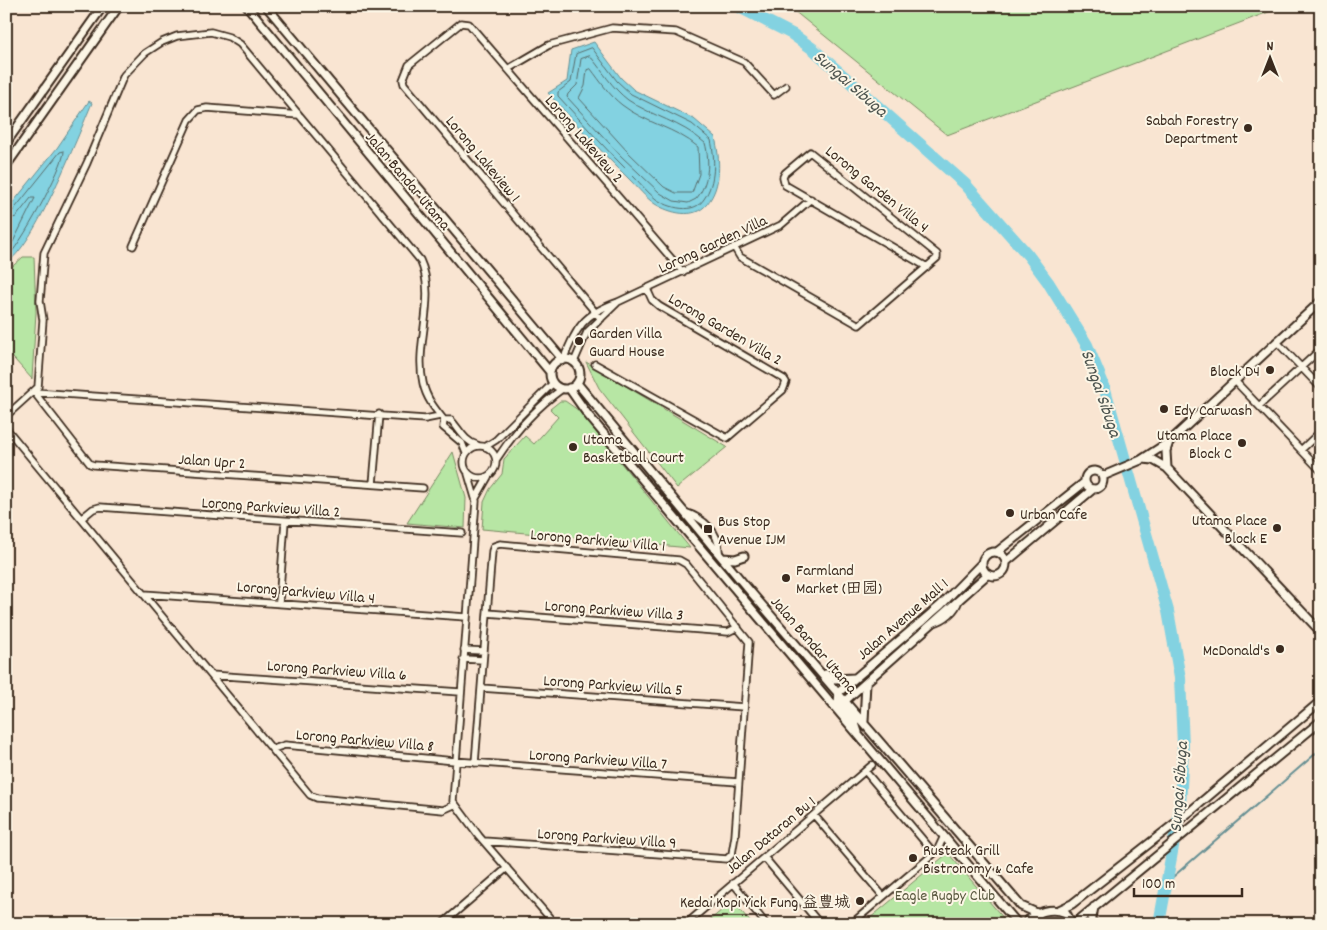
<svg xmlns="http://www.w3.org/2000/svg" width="1327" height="930" font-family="Dekko,'LXGW WenKai TC',sans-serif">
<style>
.green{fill:#b7e6a4;stroke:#798861}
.water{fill:#83d2e1;stroke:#668f93}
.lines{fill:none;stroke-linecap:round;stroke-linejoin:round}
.shore{stroke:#586d6c;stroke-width:1}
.stream{stroke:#668f93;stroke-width:2}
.river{stroke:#83d2e1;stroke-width:12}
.minor-casing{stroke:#3b2a1e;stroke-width:9}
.tertiary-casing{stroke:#3b2a1e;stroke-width:11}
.minor{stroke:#fcf5e5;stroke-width:5.5}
.tertiary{stroke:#fcf5e5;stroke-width:7}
.poi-dot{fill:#3b2a1e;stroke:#fcf5e5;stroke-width:2}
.labels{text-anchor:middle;stroke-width:4;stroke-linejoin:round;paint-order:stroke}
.poi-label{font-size:16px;fill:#3b2a1e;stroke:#fcf5e5;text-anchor:start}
.street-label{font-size:16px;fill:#3b2a1e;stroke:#fcf5e5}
.park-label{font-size:16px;fill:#5a5940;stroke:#fcf5e5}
.water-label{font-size:18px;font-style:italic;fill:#4d544f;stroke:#fcf5e5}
</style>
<rect width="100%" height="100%" fill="#f9e5d2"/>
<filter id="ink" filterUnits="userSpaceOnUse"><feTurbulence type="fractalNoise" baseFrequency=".02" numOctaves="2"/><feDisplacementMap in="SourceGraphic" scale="10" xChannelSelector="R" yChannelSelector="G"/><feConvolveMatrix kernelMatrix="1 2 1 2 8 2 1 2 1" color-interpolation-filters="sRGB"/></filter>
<g filter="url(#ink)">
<!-- green -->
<path class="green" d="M788,6h496l-337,129z
M23,257h11l2,55 -4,67 -26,-29v-78z
M586,362l141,85 -50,41 -78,-100z
M560,401h5l13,9 112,138 -208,-19 2,-27 6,-13 12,-15 2,-15 21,-23 9,8 24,-27 -8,-8z
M453,452l13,46 -1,30 -58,-5z
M948,853l57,67 -1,4h-141z
M733,901l19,23h-47z"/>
<!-- water -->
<path class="water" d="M594,42l27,36 13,12 60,29 21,18c5,22 7,49 -8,67 -13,16 -37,9 -52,0 -9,-6 -17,-16 -25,-24 -29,-28 -55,-58 -82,-87l19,-12 4,-31z
M89,101l3,2c-14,33 -58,145 -86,160v-52l51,-63z"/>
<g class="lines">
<!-- shore -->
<path class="shore" d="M592,48l25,33 14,13 61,30 19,16c4,19 5,42 -7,59 -10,16 -35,9 -48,0 -8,-6 -15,-15 -22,-22 -27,-26 -51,-54 -76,-81v-4l13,-10 5,-28z
M590,56c12,14 22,32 38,44 25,17 52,21 77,43 5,18 4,41 -9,56l-8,4 -14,-2 -14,-8 -39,-37 -54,-59 1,-3 9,-9 4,-26z
M591,69c10,13 18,26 31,36 23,18 54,23 76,42l1,27 -7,19h-16l-12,-6 -37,-36 -48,-53 6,-12 2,-16z
M6,214l6,-2 48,-60 4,-1c1,13 -46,100 -58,107
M6,220l10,-3 15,-19h4l-22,44 -7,8"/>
<!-- stream -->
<path class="stream" d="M1167,882l154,-133"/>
<!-- river -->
<path class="river" d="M737,6l55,28 21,15 152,135 63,71 20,27 39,63 17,41 64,225 12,67 3,67 -3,63 -21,116"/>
<defs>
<path id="minor" d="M508,69l41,-24 63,-17 64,4 68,30 30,33 12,-9
M133,246l56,-126 9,-10 9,-2 92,7
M734,247l6,10 119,68 78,-67v-4l-127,-102 -25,21 -2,4 2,8 142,82
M601,319l-197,-235 -1,-4 6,-15 52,-42 8,1 214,248
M1277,342l44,46
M563,360c14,-33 20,-46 55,-58l163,-77 30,-26
M574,362l13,-30 30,-29
M595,364l132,74 56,-48 3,-8 -2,-3 -125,-73 -7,-6 -5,-11
M1235,381l86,90
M34,392l56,72 4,1 329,23
M34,392l391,27 15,-3
M1259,406l62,-57
M6,416l32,-29 5,-67 -3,-19 4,-48 43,-90 37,-88 21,-22 17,-11 15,-6 34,-4 18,5 11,7 180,216c18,38 -6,83 3,123 3,15 12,26 21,37l-1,7 19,16 4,10
M444,420h7c9,10 13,21 26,25
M6,428l304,367 7,3 126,12 11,-5
M464 462a16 16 0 1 1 32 0a16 16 0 1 1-32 0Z
M485,447l11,-7 57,-57
M1301,450l20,-19
M496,460c17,-26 41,-53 66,-71
M468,474l8,27 -23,300 26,35 76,88
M373,484l6,-70
M476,498l12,-21
M685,512c18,6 35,20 34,41
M82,518l11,-9 7,-2 362,26
M144,594l322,23
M279,603l6,-82
M487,613l241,19 10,-5
M934,623c11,-3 22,-12 25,-23
M464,650l20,1
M463,659l20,1
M211,675l249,17
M481,688l263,19
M273,749l12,-4 170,16 283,21
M475,763l17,-212 2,-5 6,-2 179,16 7,4 63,78 -14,194 -3,18 -5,5 -243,-18
M865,771l69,82
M814,815l69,81
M764,857l56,67
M733,883l33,41
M553,921l67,3
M442,924l65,-56
M686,924l186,-159
M851,924l86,-73 7,-15"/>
<path id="tertiary" d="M247,6l303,366
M266,6l297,354
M6,143l97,-137
M6,166l113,-160
M550 374a15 15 0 1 1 30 0a15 15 0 1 1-30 0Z
M577,383l166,200 278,323 18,8
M569,388l19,27 430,509
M1169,442l-3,9 1,17 154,164
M1143,459l10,1 14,8
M1085 480a9 9 0 1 1 18 0a9 9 0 1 1-18 0Z
M1103,476l38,-16 28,-18 152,-141
M997,552l88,-70
M982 564a12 12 0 1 1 24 0a12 12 0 1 1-24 0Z
M723,558l12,1 9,-3
M1006,562l87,-73
M826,674l9,5 19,-1
M839,692l102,-87 41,-42
M839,692l-1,10 17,21 3,9
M846,700l142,-126
M864,721l2,-38
M1059,910l13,-6 120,-94 129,-109
M1025,924c10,-13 27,-17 41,-11l6,11
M1074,924l247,-203
M1091,924l3,-17"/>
</defs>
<!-- minor casing -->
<use href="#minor" class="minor-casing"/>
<!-- tertiary casing -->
<use href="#tertiary" class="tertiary-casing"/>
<!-- minor -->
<use href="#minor" class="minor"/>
<!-- tertiary -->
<use href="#tertiary" class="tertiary"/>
</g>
</g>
<!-- markers -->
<g class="poi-dot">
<circle cx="1248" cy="128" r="5"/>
<circle cx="579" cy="341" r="5"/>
<circle cx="1270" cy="370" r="5"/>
<circle cx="1164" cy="409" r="5"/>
<circle cx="1242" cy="443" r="5"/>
<circle cx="573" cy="447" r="5"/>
<circle cx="1010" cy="513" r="5"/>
<circle cx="1277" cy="528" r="5"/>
<rect x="703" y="524" width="10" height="10" rx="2.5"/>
<circle cx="786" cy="578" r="5"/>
<circle cx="1280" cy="649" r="5"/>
<circle cx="913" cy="858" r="5"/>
<circle cx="860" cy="901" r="5"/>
</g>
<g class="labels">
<!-- poi labels -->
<g class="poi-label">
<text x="1238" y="125" text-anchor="end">Sabah Forestry<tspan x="1238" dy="18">Department</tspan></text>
<text x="589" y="338">Garden Villa<tspan x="589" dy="18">Guard House</tspan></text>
<text x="1260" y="376" text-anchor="end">Block D4</text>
<text x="1174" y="415">Edy Carwash</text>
<text x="1232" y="440" text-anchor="end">Utama Place<tspan x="1232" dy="18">Block C</tspan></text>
<text x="583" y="444">Utama<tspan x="583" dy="18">Basketball Court</tspan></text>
<text x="1020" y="519">Urban Cafe</text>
<text x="1267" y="525" text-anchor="end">Utama Place<tspan x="1267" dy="18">Block E</tspan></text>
<text x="718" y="526">Bus Stop<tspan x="718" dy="18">Avenue IJM</tspan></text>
<text x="796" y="575">Farmland<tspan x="796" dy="18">Market (田园)</tspan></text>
<text x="1270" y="655" text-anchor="end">McDonald's</text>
<text x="923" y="855">Rusteak Grill<tspan x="923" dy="18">Bistronomy &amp; Cafe</tspan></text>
<text x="850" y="907" text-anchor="end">Kedai Kopi Yick Fung 益豊城</text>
</g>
<!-- street labels -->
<g class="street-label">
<text transform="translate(585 138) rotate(49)" y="6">Lorong Lakeview 2</text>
<text transform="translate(484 158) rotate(50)" y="6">Lorong Lakeview 1</text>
<text transform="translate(409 180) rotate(50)" y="6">Jalan Bandar Utama</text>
<text transform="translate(878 188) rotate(39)" y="6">Lorong Garden Villa 4</text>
<text transform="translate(712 243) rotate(-25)" y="6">Lorong Garden Villa</text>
<text transform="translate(726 328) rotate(30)" y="6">Lorong Garden Villa 2</text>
<text transform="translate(212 460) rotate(4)" y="6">Jalan Upr 2</text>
<text transform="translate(271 506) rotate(4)" y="6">Lorong Parkview Villa 2</text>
<text transform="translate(598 539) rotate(5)" y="6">Lorong Parkview Villa 1</text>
<text transform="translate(306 591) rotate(5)" y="6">Lorong Parkview Villa 4</text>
<text transform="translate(614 609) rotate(4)" y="6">Lorong Parkview Villa 3</text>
<text transform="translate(902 618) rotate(-41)" y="6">Jalan Avenue Mall 1</text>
<text transform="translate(815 644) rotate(49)" y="6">Jalan Bandar Utama</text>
<text transform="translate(337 669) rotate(4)" y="6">Lorong Parkview Villa 6</text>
<text transform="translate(613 684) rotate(4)" y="6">Lorong Parkview Villa 5</text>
<text transform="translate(365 739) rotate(5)" y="6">Lorong Parkview Villa 8</text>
<text transform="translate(598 758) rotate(4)" y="6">Lorong Parkview Villa 7</text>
<text transform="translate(770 834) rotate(-40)" y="6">Jalan Dataran Bu 1</text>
<text transform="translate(607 837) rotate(4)" y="6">Lorong Parkview Villa 9</text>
</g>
<!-- park labels -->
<g class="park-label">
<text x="945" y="900">Eagle Rugby Club</text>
</g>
<!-- water labels -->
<g class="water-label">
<text transform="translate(851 83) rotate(41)" y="6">Sungai Sibuga</text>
<text transform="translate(1102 393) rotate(71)" y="6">Sungai Sibuga</text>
<text transform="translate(1178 787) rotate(-86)" y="6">Sungai Sibuga</text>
</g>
</g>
<!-- margin -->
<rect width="1327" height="930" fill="none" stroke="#fcf5e5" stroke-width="25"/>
<rect x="12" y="12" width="1302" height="905" fill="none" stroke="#3b2a1e" stroke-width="2" filter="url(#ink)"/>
<!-- north arrow -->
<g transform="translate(1270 58)" stroke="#fcf5e5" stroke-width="4" paint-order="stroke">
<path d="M0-4L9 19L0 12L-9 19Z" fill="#3b2a1e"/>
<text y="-8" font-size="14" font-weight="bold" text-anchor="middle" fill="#3b2a1e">N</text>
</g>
<!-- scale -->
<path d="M1134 888v8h108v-8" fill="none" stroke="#3b2a1e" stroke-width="2.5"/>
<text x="1142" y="888" font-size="15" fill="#3b2a1e" stroke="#fcf5e5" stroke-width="4" paint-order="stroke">100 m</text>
</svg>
